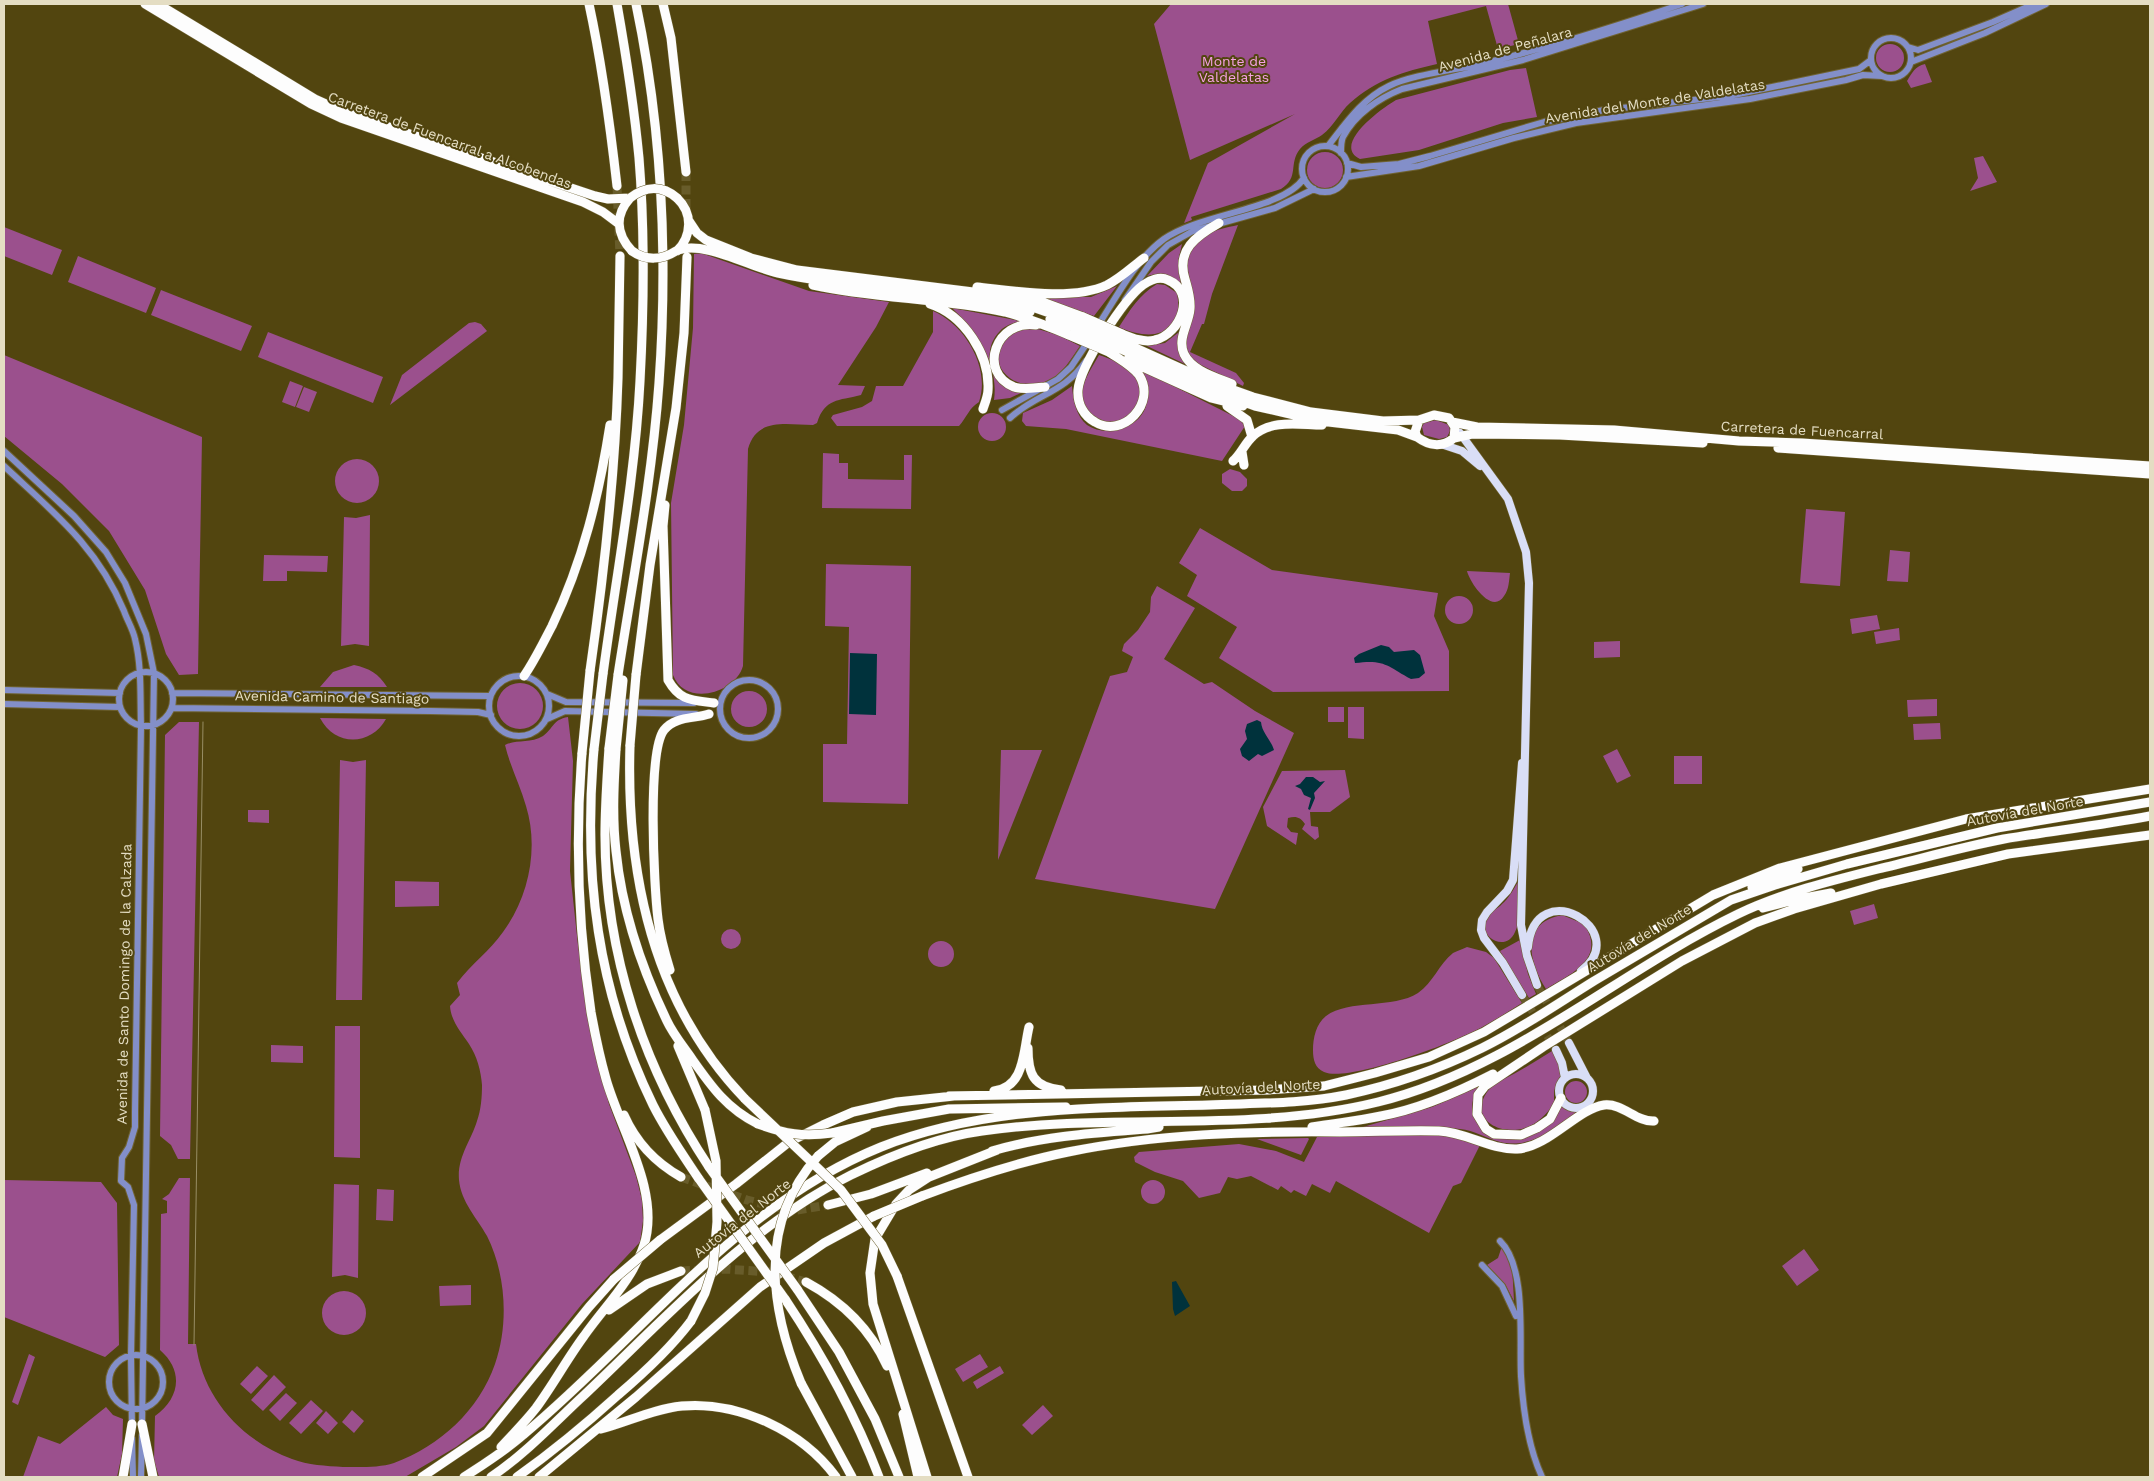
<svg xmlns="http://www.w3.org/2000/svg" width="2154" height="1481" font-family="'Work Sans',sans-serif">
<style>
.green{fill:#9b508d}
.water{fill:#00323c}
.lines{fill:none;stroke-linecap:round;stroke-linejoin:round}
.major-tunnel{stroke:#685c2a;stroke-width:8;stroke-dasharray:8 4;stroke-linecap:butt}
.highway-tunnel{stroke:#685c2a;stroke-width:9;stroke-dasharray:9 4.5;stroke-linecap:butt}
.minor-casing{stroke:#6f6333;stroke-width:8}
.major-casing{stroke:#6f6333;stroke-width:9}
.highway-casing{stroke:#6f6333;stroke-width:10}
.minor{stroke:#838fc9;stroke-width:6}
.major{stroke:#d9def6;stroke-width:8}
.highway{stroke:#fdfdfd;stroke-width:9}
.tram{stroke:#988e65;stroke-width:1}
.highway-bridge-casing{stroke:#6f6333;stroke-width:10;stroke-linecap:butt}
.highway-bridge{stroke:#fdfdfd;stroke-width:9}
.labels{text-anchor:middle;stroke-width:4;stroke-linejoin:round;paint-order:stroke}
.street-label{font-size:14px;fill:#e4ddc3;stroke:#52450f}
.park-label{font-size:14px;fill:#f5a1e3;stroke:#52450f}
</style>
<rect width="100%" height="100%" fill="#52450f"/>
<!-- green -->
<path class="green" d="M1171,4h337l11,40 -21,5 -12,-43 -58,15 9,43c-34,8 -60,15 -87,39 -10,9 -16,23 -28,32 -7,5 -16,7 -22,14 -12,15 0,28 -19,40l-90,28 1,3 -8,3 24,-60 87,-49 -105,46 -36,-136z
M1876 58a14 14 0 1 1 28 0a14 14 0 1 1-28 0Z
M1925,64l7,18 -21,6 -4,-7c5,-8 8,-15 18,-17z
M1526,68l11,49 -34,6 -84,27 -59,9c-29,-14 22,-51 36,-59l114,-30z
M1307 170a18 18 0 1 1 36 0a18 18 0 1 1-36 0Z
M1983,156l14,26 -27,9 8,-13 -4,-20z
M1238,225l-26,69 -8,30h-2l-12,28 46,21 8,10 -1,3 -52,-26c-11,-14 -5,-81 -5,-101 11,-25 28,-29 52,-34z
M4,227l58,23 -10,25 -48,-19z
M1182,244l-4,18 3,22c-11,-9 -20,-12 -34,-8l22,-23z
M701,253l108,38 80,11 -13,25 -38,58 27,1 -4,9c-23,6 -36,3 -44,28l-4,2c-27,0 -56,-8 -65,24l-5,217c-8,28 -58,41 -70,9l-2,-172 13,-78 9,-97 1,-74z
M78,256l78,32 -10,25 -78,-31z
M1157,284l8,1 12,8c8,43 -26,49 -58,34 11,-17 20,-32 38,-43z
M1117,286l-23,30 -53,-19h50z
M161,290l91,36 -11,25 -90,-36z
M952,308l69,13c-7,2 -15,4 -21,10 -22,22 -5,55 21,62l-11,5 -16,2c5,-36 -17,-68 -42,-92z
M933,311c31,13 58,56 46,91 -10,6 -12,15 -20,24h-122l-6,-8 2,-3 29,-8 10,-6 4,-15h27l30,-54z
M475,322l6,2 6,7 -97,74 12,-30 67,-52z
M1031,327l27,8 22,11c-7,10 -14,22 -24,30 -41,28 -81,-20 -43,-44 5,-3 13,-3 18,-5z
M268,332l115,45 -10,26 -115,-46z
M1179,332l-1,12 9,21 -40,-19 18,-3z
M4,355l198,82 -4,237 -19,1 -13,-21 -21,-64 -36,-59 -47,-47 -58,-48z
M1099,355c24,8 46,18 39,47 -1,6 -9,15 -14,18 -19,9 -41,-5 -42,-26 0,-13 11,-28 17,-39z
M1140,369l99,50 6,7 -23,35 -156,-32 -40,-3 -4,-5 1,-8 29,-13 20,-14c1,13 4,30 15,39 20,14 59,2 60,-26 0,-9 -5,-21 -7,-30z
M290,381l13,5 -8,21 -13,-5z
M304,387l13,5 -8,20 -13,-5z
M978 427a14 14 0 1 1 28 0a14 14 0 1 1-28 0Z
M1436,420l13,5 1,6 -3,6 -8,2 -15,-4 -2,-8 2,-4z
M823,453l16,1v9h9v16l56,1v-25h8l-1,54 -89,-1z
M335 481a22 22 0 1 1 44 0a22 22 0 1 1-44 0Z
M1230,469l10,3 7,7v7l-5,5h-10l-10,-8v-9z
M1806,509l39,3 -5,74 -40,-3z
M370,515l-1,131 -14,-2 -14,2 3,-129 12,1z
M1200,528l72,42 166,23 -4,23 15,35v40l-176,1 -54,-34 18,-31 -50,-31 10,-21 -18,-12z
M1890,550l20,2 -2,30 -21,-1z
M264,555l64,1 -1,16 -40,-1v10h-24z
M826,564l85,2 -3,238 -85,-2v-58h24l2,-117 -24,-1z
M1467,571l43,2c-1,7 -1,17 -6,23 -12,19 -34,-13 -37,-25z
M1157,586l38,22 -31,51 40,25 8,-2 43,29 39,22 -79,176 -180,-30 75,-203 17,-4 6,-15 -11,-6 2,-7 14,-14 12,-18 1,-15z
M1445 610a14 14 0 1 1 28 0a14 14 0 1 1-28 0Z
M1877,615l3,14 -28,5 -2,-15z
M1899,628l1,12 -24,4 -2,-12z
M1620,641v16l-26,1v-16z
M354,665c15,3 25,9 33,22h-67l13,-15z
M497 706a23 23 0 1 1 46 0a23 23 0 1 1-46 0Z
M731 709a18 18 0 1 1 36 0a18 18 0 1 1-36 0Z
M1937,699v17l-29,1 -1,-17z
M1328,707h16v15h-16z
M1348,707h16v32l-16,-1z
M568,717l5,44 -3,110 8,74 15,95 16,64 27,72 6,24 1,21 -3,21 -58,62 -98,122 -28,21 -51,30h-246l-5,-16 1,-45c25,-18 29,-45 5,-66l1,-136 6,-1v-12l-5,-2 7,-5 10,-16h11l-2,166h8c6,53 46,97 96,115 16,6 34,7 51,8 15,0 36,1 51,-4 46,-17 85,-53 101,-99 14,-40 11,-90 -8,-128 -10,-18 -26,-34 -28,-56 -2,-23 12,-39 18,-59 4,-11 5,-24 5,-36 -1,-14 -5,-29 -13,-41 -8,-12 -18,-23 -19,-38l10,-11 -3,-12c14,-19 33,-32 46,-51 26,-35 36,-84 23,-126 -6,-21 -16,-40 -21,-61 12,-6 25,-1 38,-9 11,-8 9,-16 25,-19z
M320,718l66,1c-15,27 -51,28 -66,-1z
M179,722h20l-9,437h-12l-7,-14 -11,-9 5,-401z
M1940,723l1,16 -27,1 -1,-16z
M1617,749l14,27 -14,7 -14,-27z
M1001,750h41l-44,110z
M1674,756h28v28h-28z
M340,760l13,2 13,-2 -4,240h-26z
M1345,770l5,27 -20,15h-20l1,14 7,1 1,10 -4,3 -13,-11 3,-5c-5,-7 -9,-8 -17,-6l-1,9 4,5 7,1 -2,12 -29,-19 -4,-19 19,-36z
M248,810h21v13l-21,-1z
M395,881l44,1v24l-44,1z
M1518,882c0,15 4,36 -3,50 -9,22 -40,4 -28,-16 3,-5 11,-7 15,-12 7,-6 11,-14 16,-22z
M1874,904l4,14 -24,7 -4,-14z
M1562,915l22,9c23,35 -13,50 -38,65 -18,-28 -26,-66 16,-74z
M721 939a10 10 0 1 1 20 0a10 10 0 1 1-20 0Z
M1520,940l8,34 8,20 -7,4 -29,-47z
M928 954a13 13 0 1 1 26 0a13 13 0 1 1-26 0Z
M1467,947l19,5 8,6 28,45c-20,13 -41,26 -63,35 -24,11 -113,44 -135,34 -9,-4 -11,-12 -11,-22 0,-12 3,-26 13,-34 23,-17 67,-7 92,-23 15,-10 21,-29 35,-40 4,-2 10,-4 14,-6z
M335,1026h25v132l-26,-1z
M271,1045l32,1v17l-32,-1z
M1552,1051l6,12 3,11 -7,17v13c-8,10 -16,20 -29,24 -24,8 -57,-8 -38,-36 7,-10 22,-15 32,-21 11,-6 22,-13 33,-20z
M1565 1092a11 11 0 1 1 22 0a11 11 0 1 1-22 0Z
M1478,1087c-11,22 -7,38 16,48 7,3 15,5 22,4 18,-2 39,-18 45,-34l6,4 9,3c-20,18 -47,37 -76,30 -13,-3 -26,-12 -40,-13 -32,-4 -64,-2 -97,-2l69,-20z
M1441,1134l40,9 -20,40 -8,3 -24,47 -93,-52 -6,12 -18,-9 -6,12 -12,-6 -3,3 -10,-7 -3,4 -27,-14 -14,3 -9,-2 -8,16 -21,5 -16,-17 -28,-9 -20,-10 -1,-5 5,-5 100,-8 37,7 28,11 13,-25z
M1257,1139l51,-1 1,1 -8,16z
M4,1180l97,2 16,21 2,142 -14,12 -101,-40z
M1141 1192a12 12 0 1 1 24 0a12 12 0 1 1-24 0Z
M334,1184l25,1 -1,93 -13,-3 -13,2z
M377,1189l17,1 -1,31 -17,-1z
M1502,1246l10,19 2,36 -9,-17 -18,-19 11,-7z
M1804,1249l15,21 -22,16 -15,-20z
M471,1285v20l-31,1 -1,-20z
M322 1313a22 22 0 1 1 44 0a22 22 0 1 1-44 0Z
M29,1354l6,3 -17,48 -6,-3z
M980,1354l8,13 -25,15 -8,-13z
M257,1366l11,10 -17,18 -11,-10z
M1000,1366l4,7 -27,16 -4,-7z
M274,1375l12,12 -23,24 -12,-11z
M286,1393l11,10 -17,18 -11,-11z
M311,1400l12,11 -22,23 -12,-11z
M1043,1405l10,11 -21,19 -10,-10z
M106,1407l7,8 10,4 -1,35 -5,23h-94l15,-41 22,8z
M352,1410l12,11 -10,12 -12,-11z
M326,1411l12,12 -10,11 -12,-11z"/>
<!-- water -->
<path class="water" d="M1381,645l8,2 5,5 20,-2 6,5 5,18 -6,5 -8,1c-24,-13 -26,-20 -56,-16l-1,-5 5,-4z
M850,653l27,1 -1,61 -27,-1z
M1257,720l4,2c1,11 10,18 13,28l-12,6 -4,-2 -9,7 -7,-5 -2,-7 7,-10 -2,-8 2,-7z
M1306,777h7l7,5 5,-1 -11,12 1,5 -5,12 -2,-1 3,-11 -7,-3 -3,-6 -6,-3 5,-2z
M1176,1281l14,25 -15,10 -2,-7 -1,-27z"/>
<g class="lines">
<!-- major-tunnel -->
<path class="major-tunnel" d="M1537,985l32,58
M1522,995l34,55"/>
<!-- highway-tunnel -->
<path class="highway-tunnel" d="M686,172v40
M617,186l3,70
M681,1177l66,23 45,11 36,-6
M681,1271l44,-2 45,3
M785,1276l21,6"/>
<defs>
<path id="minor" d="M1871 58a20 20 0 1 1 40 0a20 20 0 1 1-40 0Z
M1908,47l10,3 75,-28 41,-18
M1911,62l74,-29 61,-29
M1328,146c18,-23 34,-47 61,-60 24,-12 69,-16 96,-23 66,-16 132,-37 197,-59
M1302 169a23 23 0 1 1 46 0a23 23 0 1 1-46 0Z
M1341,153c0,-5 0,-12 2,-16 12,-23 36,-39 59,-48l121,-29 180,-56
M1347,163l14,4 38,-3 31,-8 114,-34 60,-12 125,-14 130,-27 12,-9
M1346,177l73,-11 95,-28 62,-15 174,-24 96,-19 17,-5 19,1
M1125,300l26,-38 17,-17 25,-14 82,-23 39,-19
M1097,327c19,-29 38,-67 67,-88 37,-26 119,-29 140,-61
M1002,410l56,-31 13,-12 18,-27
M1010,418c26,-24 54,-25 76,-57
M4,451l70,65 32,36 19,31 21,51 8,39 -12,753
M4,466c49,46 93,80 120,145 3,9 9,18 11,28 7,28 5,58 6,87l-6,386v15l-6,20 -7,11 -1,23 7,6 6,18 -3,151 1,73
M119 699a27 27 0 1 1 54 0a27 27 0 1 1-54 0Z
M489 706a30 30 0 1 1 60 0a30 30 0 1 1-60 0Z
M720 709a29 29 0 1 1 58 0a29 29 0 1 1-58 0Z
M4,690l116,3
M172,693l318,3
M547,694l19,8 128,1
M4,704l116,3
M172,708l258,3 48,1 13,3
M547,719l18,-8 131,3
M1500,1241c27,26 19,98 21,135 2,33 7,71 21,101
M1482,1265l20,21 14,30
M109 1382a27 27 0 1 1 54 0a27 27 0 1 1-54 0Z
M132,1439l1,38
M141,1477l1,-41"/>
<path id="major" d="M1460,433l48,66 18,53 3,31 -8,342 6,31 10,29
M1444,445l18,6 18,15
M1522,763l-9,117 -6,11 -20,21 -5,8 -1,10 3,8 19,25 19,32
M1528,947c7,-74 106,-17 53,24
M1569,1043l18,35
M1556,1050l6,13 3,15
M1559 1091a17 17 0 1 1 34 0a17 17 0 1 1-34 0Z"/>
<path id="highway" d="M145,4l166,100 30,14 242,84 20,10 16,12
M158,4l157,95 29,13 251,84 13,3 22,-1
M589,4c13,60 21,120 28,182
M663,4l8,34 15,134
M630,198c-15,17 -14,36 2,53
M689,221l8,12 9,7 45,18 46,12 176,22 34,6 71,25
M1219,223c-23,13 -43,27 -34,56 3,11 6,19 5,30 -1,15 -13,29 -6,45 8,17 31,23 48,30
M676,251c26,-12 74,16 102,22 83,18 170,16 252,39
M677,251c15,-15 16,-38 0,-53
M813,285c63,14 129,13 192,27 22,6 43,14 64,23
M977,287c37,4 96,14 130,-2 14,-7 25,-18 37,-27
M1019,295l18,5 46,17
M930,304c34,11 60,51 58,86 0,6 -3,13 -5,19
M1050,319l24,9
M1036,325c-40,-6 -59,47 -22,62 9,3 22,1 31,0
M1118,340l93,42 42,15 58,15 72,9 36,-1
M1114,346l95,43 46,17 65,15 78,9 19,7
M1109,352c10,7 22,13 30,23 18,28 -16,64 -44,47 -11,-6 -18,-18 -17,-32 2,-24 46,-91 65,-105 7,-5 17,-9 25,-5 29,12 13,54 -13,60 -11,3 -23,-2 -33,-6
M1127,360l84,38 32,8
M1227,406l20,14 5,17
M1434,415l15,3 6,9 -1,11c-12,10 -25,8 -37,-1l-2,-5 4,-12z
M1452,422l25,5 137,3 125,11 63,2 348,23
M1454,438l18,-4 88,1 143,8
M1778,448l372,26
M1242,452l2,13
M1233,461c8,-7 12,-18 20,-25 18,-17 47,-11 69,-11
M665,505l-2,21 5,154c12,21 23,20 46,23
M590,671c14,-97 25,-195 28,-293 1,-41 1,-81 2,-122
M603,674c13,-97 32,-195 37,-293 4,-74 5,-149 -1,-223 -5,-52 -13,-103 -22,-154
M618,675c15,-97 34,-194 41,-292 9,-126 3,-255 -23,-379
M636,675l14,-110 26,-157 8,-75 3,-76
M524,676c11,-16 19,-33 28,-50 31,-65 47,-131 58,-201
M630,745c-4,129 23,258 115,354
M609,748c-2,29 -4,58 -4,87 0,119 39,234 104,332
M594,749c-11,127 3,241 59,356 13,26 30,50 46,74
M616,749c-2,34 -4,68 0,102 6,59 25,116 51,170 6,13 16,25 25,38 19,27 35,50 66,65
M1752,887l46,-18
M1763,908l31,-8 37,-7
M670,970c-5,-16 -10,-34 -12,-51 -4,-32 -11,-167 6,-189 11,-14 30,-11 45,-16
M678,1046l27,64
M1028,1048c0,26 5,39 33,42
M994,1091c31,-4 29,-39 35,-64
M949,1096l319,-6 56,-4 51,-13 54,-16 55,-25 229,-137 67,-27 186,-49 184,-30
M1561,1098l-11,21 -13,9 -16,7 -27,-1 -8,-5 -9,-15 1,-19 7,-9 58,-39 139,-86 73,-38 39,-14 87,-25 127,-30 142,-19
M624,1115c12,27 32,48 57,62
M1312,1127c23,-4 46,-6 69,-11 39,-7 77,-24 112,-42
M832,1133l51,-12 66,-12 117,-2
M992,1151c51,-15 102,-18 155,-22l12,-2
M818,1156l17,-14 32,-15
M922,1196c48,-18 96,-34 146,-44 89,-18 181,-21 272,-20 33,0 66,-2 99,-1 27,1 51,19 78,18 32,-2 60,-40 87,-44 19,-2 32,17 50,16
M828,1205l43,-11 56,-21
M660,1240l76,-56 53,-42 34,-17 30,-13 44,-10 57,-6
M897,1276l71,201
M806,1282c37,20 64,46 81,84
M797,1289l42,63 36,67 24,58
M785,1299c38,57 70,115 94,178
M609,1310l38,-26 34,-13
M801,1383l51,94
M903,1414l15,63
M142,1424l11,53
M601,1429c27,-7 52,-20 81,-23 57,-5 120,25 154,71
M501,1447c11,-12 24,-25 35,-39 17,-23 31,-49 48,-72 21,-30 48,-55 60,-91 17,-53 -24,-116 -38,-166 -6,-21 -11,-45 -15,-67 -13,-86 -16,-172 -9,-259
M123,1477l9,-53
M422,1477l65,-44 102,-126 25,-28
M464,1477c20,-13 41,-26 59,-42 118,-98 212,-229 358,-288 104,-41 218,-39 328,-42 46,-2 92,-1 137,-10 47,-10 93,-26 136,-47 39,-19 75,-44 112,-67 45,-27 91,-54 137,-81l44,-15 72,-21 150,-36 153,-26
M491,1477c33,-22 61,-52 90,-79 83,-78 167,-172 270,-223 41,-20 86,-38 131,-44 131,-19 266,3 396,-29 134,-33 238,-129 360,-188 44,-21 92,-33 140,-45 42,-10 84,-22 126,-30 49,-8 98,-14 146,-23
M517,1477c35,-25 69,-53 101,-82 27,-23 52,-46 73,-74
M539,1477l97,-80 124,-110 64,-44 50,-27
M927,1477l-54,-173 -3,-31 5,-34 21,-35 13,-14 20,-13 68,-27"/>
</defs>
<!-- minor casing -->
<use href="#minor" class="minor-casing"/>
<!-- major casing -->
<use href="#major" class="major-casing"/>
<!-- highway casing -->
<use href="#highway" class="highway-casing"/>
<!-- minor -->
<use href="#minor" class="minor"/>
<!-- major -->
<use href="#major" class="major"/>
<!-- highway -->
<use href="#highway" class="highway"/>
<!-- tram -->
<path class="tram" d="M194,1345l9,-623"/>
<defs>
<path id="highway-bridge" d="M630,198c15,-12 32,-13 47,0
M632,251c14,10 30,9 44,0
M1083,317l39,17
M1078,323l40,17
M1074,328l40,18
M1069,335l40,17
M630,745l6,-70
M609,748l9,-73
M594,749l9,-75
M616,749l7,-69
M582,753l8,-82
M745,1099l96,91 41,55 15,31
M758,1124c28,10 44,13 74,9
M709,1167l88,122
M699,1179l86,120
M874,1216l48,-20
M614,1279l46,-39
M691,1321l14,-28 8,-25 4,-46 -1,-61 -11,-51
M801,1383c-32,-77 -43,-160 17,-227"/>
</defs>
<!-- highway-bridge casing -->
<use href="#highway-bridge" class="highway-bridge-casing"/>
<!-- highway-bridge -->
<use href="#highway-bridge" class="highway-bridge"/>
</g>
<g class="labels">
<!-- street labels -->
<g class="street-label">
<text transform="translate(1505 49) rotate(-15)" y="5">Avenida de Peñalara</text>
<text transform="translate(1655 101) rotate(-9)" y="5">Avenida del Monte de Valdelatas</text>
<text transform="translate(450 140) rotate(20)" y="5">Carretera de Fuencarral a Alcobendas</text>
<text transform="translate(1802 430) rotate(3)" y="5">Carretera de Fuencarral</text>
<text transform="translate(332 697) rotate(1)" y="5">Avenida Camino de Santiago</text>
<text transform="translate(2025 811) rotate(-10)" y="5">Autovía del Norte</text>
<text transform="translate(1639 938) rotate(-31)" y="5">Autovía del Norte</text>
<text transform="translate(124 984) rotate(-89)" y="5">Avenida de Santo Domingo de la Calzada</text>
<text transform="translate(1261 1087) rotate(-3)" y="5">Autovía del Norte</text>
<text transform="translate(742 1218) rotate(-38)" y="5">Autovía del Norte</text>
</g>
<!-- park labels -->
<g class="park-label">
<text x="1234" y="66">Monte de<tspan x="1234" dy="16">Valdelatas</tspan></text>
</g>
</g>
<!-- border -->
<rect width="2154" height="1481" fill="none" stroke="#e4ddc3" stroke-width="10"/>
</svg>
